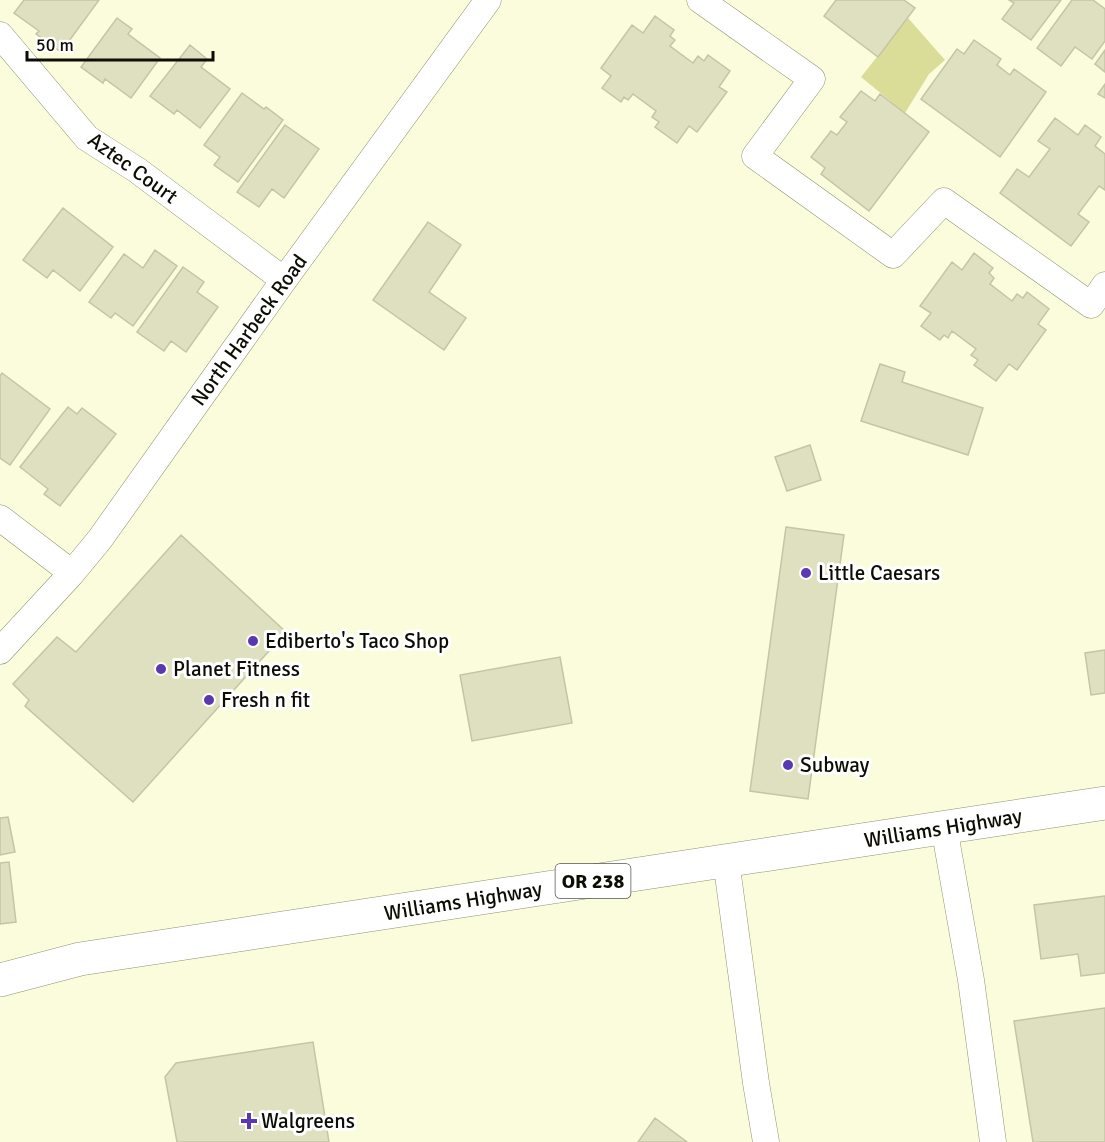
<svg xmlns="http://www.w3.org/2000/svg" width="1105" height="1142" font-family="Signika,sans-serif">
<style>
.green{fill:#dadd97}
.building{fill:#dfe0c0;stroke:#c3c5a6;stroke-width:1.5}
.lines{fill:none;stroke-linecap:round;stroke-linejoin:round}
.minor-casing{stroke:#8f9173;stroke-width:27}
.major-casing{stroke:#8f9173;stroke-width:34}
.minor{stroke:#fff;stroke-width:26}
.major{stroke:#fff;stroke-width:33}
.poi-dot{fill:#5938b0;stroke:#fff;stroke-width:2}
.labels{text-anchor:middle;stroke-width:6;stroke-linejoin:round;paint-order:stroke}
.shield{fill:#fff;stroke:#56564f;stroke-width:1.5}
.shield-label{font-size:20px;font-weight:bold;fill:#0d0d04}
.street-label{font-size:21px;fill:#0d0d04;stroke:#fff}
.poi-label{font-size:21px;fill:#0d0d04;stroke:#fff;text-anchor:start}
</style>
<rect width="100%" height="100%" fill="#fafcdb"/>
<!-- green -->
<path class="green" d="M908,18l37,42 -16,14 -24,39 -44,-36z"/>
<!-- building -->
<path class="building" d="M24,0h75l-38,52 -25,-18 3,-3 -25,-18z
M836,0h68l11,8 -37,49 -54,-41z
M1009,0h52l-30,40 -29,-21 12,-16z
M1072,0h21l12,9v32l-13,18 -17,-12 -14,19 -24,-18z
M655,16l19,14 -4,6 5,4 -5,6 23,17 5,-7 6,5 4,-6 22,16 -11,16 8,5 -30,40 -8,-6 -12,17 -22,-16 4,-5 -7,-5 4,-6 -23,-17 -5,6 -4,-3 -3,5 -19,-14 9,-12 -10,-8 31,-43 11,8z
M117,18l15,11 -4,5 32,24 -29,40 -26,-19 -2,4 -22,-16z
M974,40l27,19 -4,6 13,10 4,-6 32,23 -46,65 -79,-58 36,-50 7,5z
M190,45l17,14 -6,8 29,22 -30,39 -23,-18 -3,4 -24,-18z
M1105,50v22l-10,-8z
M1105,84v14l-7,-4z
M861,91l14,10 5,-7 49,38 -60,79 -48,-37 4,-6 -14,-11 20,-26 6,4 10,-13 -7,-5z
M242,93l22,16 2,-2 17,13 -45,62 -24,-17 6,-8 -16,-12z
M1055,118l23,17 7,-10 16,12 -6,9 10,8v36l-6,-4 -21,28 11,8 -18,24 -71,-53 17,-24 12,8 21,-28 -12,-8z
M285,125l34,24 -35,49 -12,-9 -13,18 -22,-15z
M63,208l50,39 -33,44 -27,-21 -6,8 -24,-18z
M428,222l33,23 -32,47 37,26 -22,32 -71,-50z
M155,250l22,16 -44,60 -18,-13 -4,5 -22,-16 35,-48 19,14z
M974,253l19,15 -4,5 5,5 -4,6 22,17 5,-7 6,4 4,-6 22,17 -11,15 8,6 -29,40 -8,-6 -13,17 -22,-16 4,-5 -7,-5 5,-6 -24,-18 -4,7 -4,-3 -4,5 -19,-14 10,-13 -11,-7 32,-44 10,8z
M183,267l21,15 -7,10 21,15 -32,45 -15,-11 -7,10 -27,-19z
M880,364l25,8 -3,10 81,26 -15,47 -107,-34z
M2,373l48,36 -40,56 -10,-7v-82z
M68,407l9,7 5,-6 34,26 -56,72 -16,-12 4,-5 -28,-22z
M810,445l11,35 -34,11 -12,-34z
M786,527l58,8 -36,264 -58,-8z
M181,535l105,97 -153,170 -108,-96 4,-6 -16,-16 44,-47 19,15z
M1105,650v43l-14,2 -6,-42z
M560,657l12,66 -100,18 -12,-66z
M8,817l7,35 -15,3v-37z
M9,862l7,60 -16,2v-61z
M1105,896v77l-24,3 -3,-22 -37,5 -7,-54z
M1105,1008v134h-72l-19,-121z
M313,1042l16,100h-152l-12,-65 11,-14z
M655,1118l32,24h-49z"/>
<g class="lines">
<defs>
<path id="minor" d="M700,0l112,79 -57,77 138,99 51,-54 147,104 14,-20
M0,35l87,103 50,32 147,110
M0,518l72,55
M0,651l72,-78 28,-34 184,-259 204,-280
M944,827l27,153 22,162
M726,860l30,223 10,59"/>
<path id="major" d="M0,980l80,-21 1025,-156"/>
</defs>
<!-- minor casing -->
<use href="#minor" class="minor-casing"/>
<!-- major casing -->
<use href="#major" class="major-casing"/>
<!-- minor -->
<use href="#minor" class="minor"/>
<!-- major -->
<use href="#major" class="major"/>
</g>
<!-- markers -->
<g class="poi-dot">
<circle cx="806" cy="573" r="6"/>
<circle cx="253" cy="641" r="6"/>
<circle cx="161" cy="669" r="6"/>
<circle cx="209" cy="700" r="6"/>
<circle cx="788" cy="765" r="6"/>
<path d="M246 1112h6v6h6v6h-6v6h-6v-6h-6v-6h6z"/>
</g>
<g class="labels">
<!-- shield labels -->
<rect class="shield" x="555.5" y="864" width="75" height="34" rx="4.5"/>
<g class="shield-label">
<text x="593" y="888">OR 238</text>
</g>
<!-- street labels -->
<g class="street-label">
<text transform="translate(133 168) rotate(36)" y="7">Aztec Court</text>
<text transform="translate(249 330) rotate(-54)" y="7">North Harbeck Road</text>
<text transform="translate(943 828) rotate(-9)" y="7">Williams Highway</text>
<text transform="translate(463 901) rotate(-9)" y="7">Williams Highway</text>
</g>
<!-- poi labels -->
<g class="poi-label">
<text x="818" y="580">Little Caesars</text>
<text x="265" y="648">Ediberto's Taco Shop</text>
<text x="173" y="676">Planet Fitness</text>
<text x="221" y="707">Fresh n fit</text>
<text x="800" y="772">Subway</text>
<text x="261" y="1128">Walgreens</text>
</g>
</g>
<!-- scale -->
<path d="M27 51v9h186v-9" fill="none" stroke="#0d0d04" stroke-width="3"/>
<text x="36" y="51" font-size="18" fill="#0d0d04" stroke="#ffffff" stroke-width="4.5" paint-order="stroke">50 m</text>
</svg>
